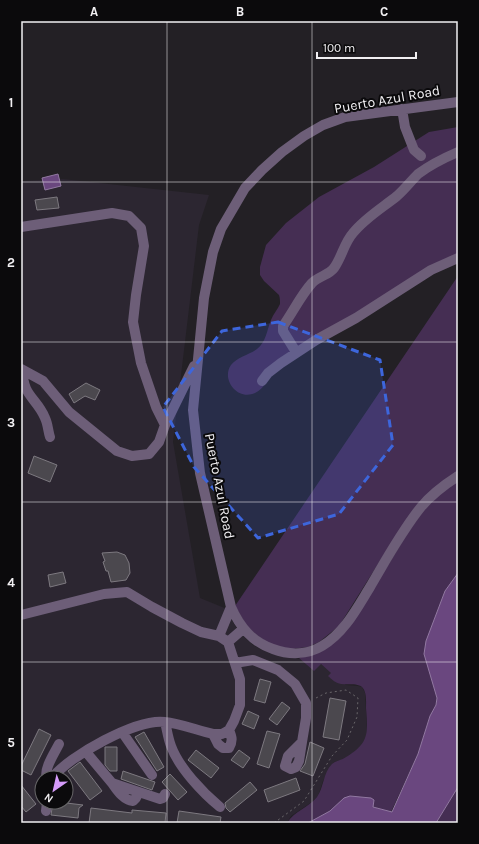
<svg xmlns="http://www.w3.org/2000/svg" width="479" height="844" font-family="Karla,sans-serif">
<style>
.built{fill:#2c2631;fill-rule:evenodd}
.green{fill:#452e53}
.water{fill:#6a477f;stroke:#9279a2}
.building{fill:#4b484e;stroke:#7d7980}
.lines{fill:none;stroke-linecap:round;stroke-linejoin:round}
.path{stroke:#69666a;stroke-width:1;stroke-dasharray:2 3;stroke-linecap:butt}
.minor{stroke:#6d5e78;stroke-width:10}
.marked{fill:#3d66dc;fill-opacity:0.2;stroke:#3d66dc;stroke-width:3;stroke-dasharray:8 5;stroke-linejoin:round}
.grid{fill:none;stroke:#f1eff2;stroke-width:1;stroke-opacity:0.55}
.labels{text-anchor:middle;stroke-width:4;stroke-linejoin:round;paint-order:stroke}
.street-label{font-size:14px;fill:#f1eff2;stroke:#0b0a0c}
.neatline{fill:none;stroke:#f1eff2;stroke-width:1.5}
.grid-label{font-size:13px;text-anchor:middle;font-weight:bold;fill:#f1eff2}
</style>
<rect width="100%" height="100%" fill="#232025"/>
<!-- built -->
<path class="built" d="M63,179l146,16 -10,30 -26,217 27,156 27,11 7,15 7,10 12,11 9,5 59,14 25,21 12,1 4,1 3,6 2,36 -1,9 -4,7 -7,7 -14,8 -7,2 -11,19 -5,15 -6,6 -21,14 -4,7h-266v-642zM42,778h24v24h-24z"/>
<!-- green -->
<path class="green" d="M458,127v135l-21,8c-46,27 -93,53 -137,84 -8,5 -18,10 -25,17 -7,7 -10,17 -20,22 -18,8 -34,-14 -24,-28 6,-8 18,-10 26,-16 9,-7 10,-19 14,-29 2,-6 7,-11 9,-16 0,-3 0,-6 -1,-9l-15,-14 -4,-6v-8l6,-22 20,-22 33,-26 55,-30 55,-35z
M458,276v195l-9,6 -49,52 -61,97 -20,16 -11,5 -16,2 -12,-2 -14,-5 -18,-14 -13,-22z
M458,481v92l-13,18 -11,30 3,77 -1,7 -6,11 -12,38 -27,58 -18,-5 -2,-9h-27l-14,13 -22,12h-21c7,-12 21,-15 30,-26 7,-10 6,-24 15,-33 3,-3 10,-4 14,-7 23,-14 22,-23 20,-49 0,-6 1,-16 -4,-21 -5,-4 -15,-2 -21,-3 -5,-1 -9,-4 -13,-8l3,-3 -10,-9 -7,7 -15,-13 25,-8 63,-83 20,-33 17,-24 17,-17z
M458,787v36h-22z"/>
<!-- water -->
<path class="water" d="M58,174l3,12 -16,4 -3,-12z
M458,573v214l-22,36h-128l22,-12 14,-13 6,-2 21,2 3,2 -1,7 19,5 26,-58 12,-38 6,-11 1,-7 -13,-44 2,-13 19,-50z"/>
<!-- building -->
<path class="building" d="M57,197l2,11 -22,2 -2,-10z
M86,383l14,7 -5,10 -10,-4 -11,7 -5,-9z
M34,456l23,9 -7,17 -22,-9z
M117,552l8,3 4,8 1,10 -4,7 -15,2 -3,-11h-2l-3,-9 2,-1 -3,-8z
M63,572l3,11 -16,4 -2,-12z
M260,679l11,3 -6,21 -11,-3z
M330,698l16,3 -7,39 -16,-3z
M282,702l8,6 -13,17 -8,-6z
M248,711l11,5 -5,13 -12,-5z
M39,729l12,6 -20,40 -10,-5v-4z
M267,731l13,3 -11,34 -12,-4z
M144,732l20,35 -7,4 -22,-34z
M310,742l14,6 -11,28 -13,-5 5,-7z
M105,747h12v24h-7l-5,-6z
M196,750l23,18 -8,10 -23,-18z
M239,750l11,8 -7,10 -12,-8z
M80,762l22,29 -12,9 -22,-29z
M123,771l32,11 -3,8 -31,-11z
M170,774l17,18 -9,8 -16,-18z
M296,778l4,12 -32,12 -4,-12z
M250,782l7,8 -27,22 -4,-4 -1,-5z
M21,785l15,19 -10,8 -5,-6z
M53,802h5l25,3 -4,3 -1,10 -27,-3z
M91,808l41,5v-3l34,3 -1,10h-76z
M179,811l42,6 -1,6h-43z"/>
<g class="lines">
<!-- path -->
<path class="path" d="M274,823l30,-22 28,-45 15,-16 10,-23 1,-19 -12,-8 -20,3 -12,6"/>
<!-- minor -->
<path class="minor" d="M458,102l-113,15 -22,8 -19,11 -22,16 -20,18 -17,18 -24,41 -8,23 -9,46 -11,112 7,63 31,134c9,20 21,35 42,42 16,6 34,6 49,-3 23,-14 35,-38 48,-59 16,-27 31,-55 51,-80 10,-12 23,-22 37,-31
M402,109l3,18 9,23 7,6
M21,227l91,-14 17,3 12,12 3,18 -8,49 -3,27 8,41 15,44 9,18 -6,17 -10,12 -17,2 -15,-5 -48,-39 -26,-31 -22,-12
M296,352l-13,-21v-5c10,-14 18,-31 29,-43 7,-7 17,-8 22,-15 8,-11 10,-25 19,-35 12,-15 29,-25 44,-37 8,-7 14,-15 21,-22 12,-9 26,-16 40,-22
M23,370c-1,26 14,28 22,48 3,6 3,13 5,19
M262,381l6,-8 13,-10 35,-23 40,-22 75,-48 27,-12
M165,425l29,-59
M21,615l83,-21 23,-2 25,15 30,16 19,9 18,4 9,6 12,37v26l-6,16 -5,9 -7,4h-9c-14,-3 -34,-11 -48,-12 -28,-4 -96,34 -113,56
M219,636l12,-29
M228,642l15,-13
M235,663l18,-3 25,10 17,14 11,19v15l-4,24 -14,14 -3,10 6,3 5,-2 3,-6 3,-19
M165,722c2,8 3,16 6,24 8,22 32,47 49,61
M122,732l30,43
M213,734l5,10 5,4h6c4,-7 3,-11 0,-18
M86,752l26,31 48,16 3,-1 2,-4
M47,778c-4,-8 8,-26 12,-34
M112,783c5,7 11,17 21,18l3,-3 2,-6
M46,811l1,-9"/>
</g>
<!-- marked area -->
<path class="marked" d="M278,322l102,38 13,85 -54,69 -81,24 -64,-71 -31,-60 59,-76z"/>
<!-- grid -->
<path class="grid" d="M167,21v802M312,21v802M21,182h437M21,342h437M21,502h437M21,662h437"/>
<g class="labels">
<!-- street labels -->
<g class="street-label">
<text transform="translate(387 99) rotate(-10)" y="5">Puerto Azul Road</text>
<text transform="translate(220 486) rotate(79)" y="5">Puerto Azul Road</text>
</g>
</g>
<!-- border -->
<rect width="479" height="844" fill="none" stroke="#0b0a0c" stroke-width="44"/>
<!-- north arrow -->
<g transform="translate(54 790) rotate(214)"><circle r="19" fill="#0b0a0c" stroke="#676668"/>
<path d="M0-3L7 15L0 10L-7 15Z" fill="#d59bfa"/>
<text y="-6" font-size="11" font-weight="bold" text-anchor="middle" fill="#f1eff2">N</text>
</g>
<!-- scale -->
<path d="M317 52v6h99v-6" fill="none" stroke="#f1eff2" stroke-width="2"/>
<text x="323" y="52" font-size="12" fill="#f1eff2" stroke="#0b0a0c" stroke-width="3" paint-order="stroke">100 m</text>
<rect x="22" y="22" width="435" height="800" class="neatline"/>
<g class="grid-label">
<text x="94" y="16">A</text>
<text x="240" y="16">B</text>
<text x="384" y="16">C</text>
<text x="11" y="107">1</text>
<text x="11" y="267">2</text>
<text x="11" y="427">3</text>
<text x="11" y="587">4</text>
<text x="11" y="747">5</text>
</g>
</svg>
